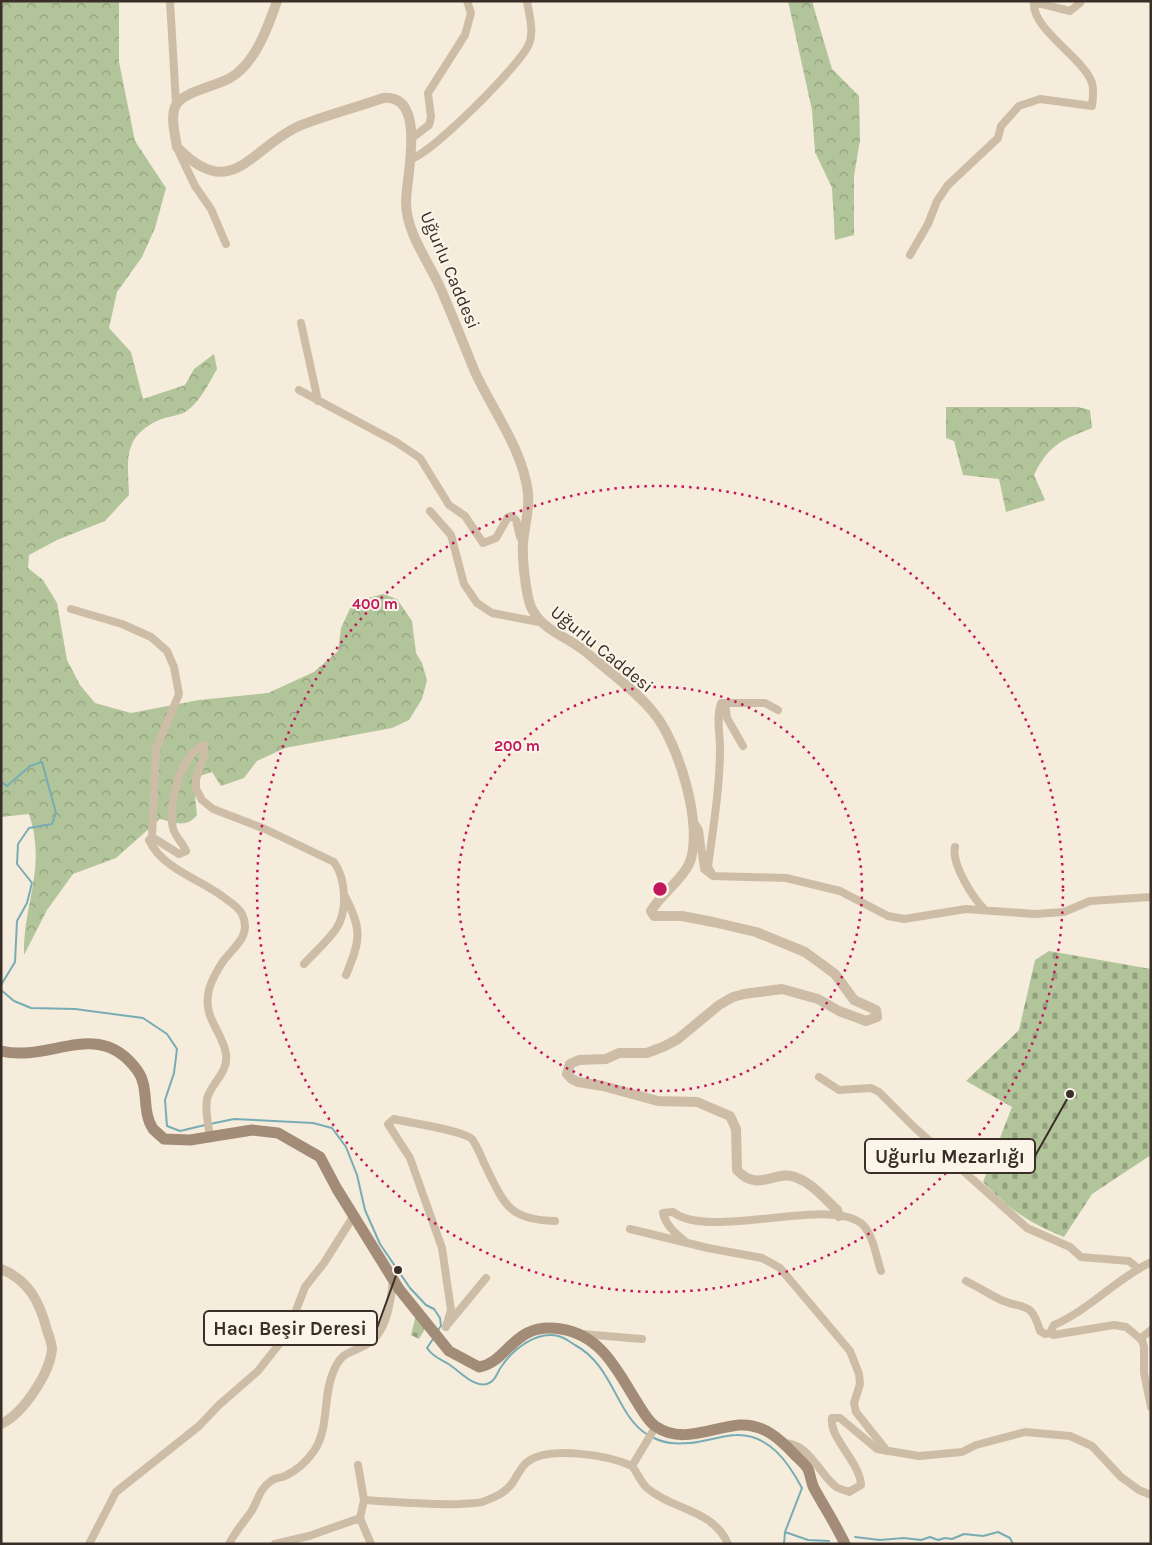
<svg xmlns="http://www.w3.org/2000/svg" width="1152" height="1545" font-family="Karla,sans-serif">
<style>
.forest{fill:url(#forest-crowns)}
.cemetery{fill:url(#cemetery-stones)}
.lines{fill:none;stroke-linecap:round;stroke-linejoin:round}
.stream{stroke:#78acb5;stroke-width:2}
.minor{stroke:#cebda6;stroke-width:8}
.tertiary{stroke:#cebda6;stroke-width:10}
.secondary{stroke:#a28b77;stroke-width:11}
.ring{fill:none;stroke:#c2185b;stroke-width:2.5;stroke-dasharray:2.5 5}
.labels{text-anchor:middle;stroke-width:4;stroke-linejoin:round;paint-order:stroke}
.street-label{font-size:18px;fill:#3a2f28;stroke:#fbf5e9}
.centre{fill:#c2185b;stroke:#fbf5e9;stroke-width:2.5}
.ring-label{font-size:15px;text-anchor:middle;font-weight:bold;fill:#c2185b;stroke:#fbf5e9;stroke-width:4;stroke-linejoin:round;paint-order:stroke}
.leader{fill:none;stroke:#3a2f28;stroke-width:2}
.callout-dot{fill:#3a2f28;stroke:#fbf5e9;stroke-width:2}
.callout{fill:#fbf5e9;stroke:#3a2f28;stroke-width:2}
.callout-label{font-size:19px;text-anchor:middle;font-weight:bold;fill:#3a2f28}
</style>
<defs>
<pattern id="forest-crowns" width="20" height="18" patternUnits="userSpaceOnUse" patternTransform="scale(1.25)"><rect width="20" height="18" fill="#b2c59a"/><path d="M2 6a3 3 0 1 1 6 0M12 15a3 3 0 1 1 6 0" fill="none" stroke="#92a07e"/></pattern>
<pattern id="cemetery-stones" width="16" height="16" patternUnits="userSpaceOnUse" patternTransform="scale(1.25)"><rect width="16" height="16" fill="#b2c59a"/><path d="M2 7V4a2 2 0 0 1 4 0v3zM10 15v-3a2 2 0 0 1 4 0v3z" fill="#92a07e"/></pattern>
</defs>
<rect width="100%" height="100%" fill="#f5ecdc"/>
<!-- forest -->
<path class="forest" d="M1,1h118v61l16,79 31,47 -11,40 -13,29 -25,35 -8,36 22,24 12,47 42,-14 9,-16 20,-15 3,15c-8,14 -16,31 -29,41 -7,6 -20,6 -29,10 -37,17 -31,40 -30,75l-24,26 -48,19 -28,15 -1,13 15,12 14,23 10,57 13,25 15,18 36,10 68,-13 69,-7 46,-21 24,-21 3,-23 12,-26 30,-8 14,5 15,22 4,32 6,10 5,17 -5,19 -13,21 -17,8 -107,20 -28,13 -13,17 -23,8 -9,-14 -12,4 -5,21 2,18c-10,13 -22,8 -37,4l-44,39 -43,16 -26,36 -23,45c-1,-52 23,-87 5,-141l-28,3z
M788,1h24l20,68 27,27 1,44 -6,36v59l-19,5 -3,-52 -17,-36 -3,-42z
M946,407h132l12,3 2,18c-30,12 -43,16 -58,47l11,25 -39,12 -7,-33 -36,-4 -9,-34 -8,-3z"/>
<!-- cemetery -->
<path class="cemetery" d="M1049,951l102,18v186l-59,39 -28,43c-38,-16 -52,-26 -81,-55l29,-75 -46,-26 53,-51 16,-70z
M416,1315l10,12 -7,12 -8,-4z"/>
<g class="lines">
<!-- stream -->
<path class="stream" d="M1,782l6,4 23,-20 12,-4 14,51 -4,11 -23,4 -11,16 -1,20 15,19 -5,20 -10,18 -2,41 -14,23
M1,990l13,11 17,7 44,1 68,9 24,16 10,15 -3,24 -9,27 2,26 13,5 25,-6
M210,1124l24,-5 79,4 19,5 14,19 11,28 8,35 15,34 30,44 16,17 8,4 6,9 1,8 -3,4
M433,1339l-6,9c8,12 17,11 27,20 9,7 21,19 33,16 8,-2 10,-11 14,-17 12,-18 35,-36 57,-31 6,1 12,6 17,9 39,21 41,71 73,90
M652,1437c13,7 24,7 38,6 14,-1 34,-8 46,-8 33,-1 52,27 66,53l-17,44 -1,12
M785,1532l23,8 21,1
M855,1537l25,3 24,-2 17,2 9,-3 8,3 7,-2 7,1 12,-5 19,2 15,-4 12,6 3,6"/>
<!-- minor -->
<path class="minor" d="M170,1l6,103
M412,138l17,-13 2,-8 -3,-24 37,-58 6,-22 -4,-12
M177,148l18,38 16,23 15,35
M411,159c22,-7 106,-91 117,-113 7,-13 1,-31 -1,-45
M910,255l18,-31 9,-23 11,-16 50,-47 3,-12 18,-20 21,-7 52,7c1,-7 2,-16 0,-23 -8,-25 -61,-54 -58,-81l36,9 10,-8 -2,-2
M301,323l17,78
M299,390l97,52 24,16 29,47 16,11 18,27 13,-5 12,-21 3,-1 5,4 4,17 3,5
M430,511l21,24 13,49 13,19 15,10 47,9
M71,609l51,15 29,13 16,14 7,16 5,27 -23,55 -4,88 -3,3c14,30 52,39 77,59 6,4 13,9 16,15 10,21 -7,32 -18,46 -5,7 -13,21 -15,30 -7,28 13,40 17,64 3,18 -15,29 -19,45 -2,13 1,25 3,37
M725,703h40l13,7
M694,822l5,8 5,39 9,7 73,2 54,13 48,25 16,3 62,-10 69,5 29,-2 26,-11 61,-4
M152,837l27,17 7,-3c-3,-8 -11,-14 -13,-23 -6,-22 8,-75 31,-83v11l-8,23v10l6,11 11,9 52,20 69,33c12,17 14,49 2,67 -9,13 -22,24 -32,35
M955,847c-4,17 18,51 30,63
M711,872l-3,-5c5,-39 12,-79 12,-119 0,-15 -4,-30 1,-45h4l2,15 16,28
M345,896c17,34 16,43 1,79
M819,1077l20,13 32,-2 8,4 35,35 113,101 43,19 11,10 48,4 10,8
M630,1229l78,19 54,10 18,10 70,83 9,23 1,10 -6,19 2,9 31,39
M686,1242c-10,-8 -20,-16 -23,-29l10,-1c37,29 161,-17 190,13 11,12 13,32 18,46
M1151,1262c-35,17 -62,48 -97,63l-4,8 3,2 61,-10 12,2 16,13 2,7v26l7,34
M966,1281c12,6 23,13 35,19 23,10 30,0 39,31l5,3 5,-1
M448,1324l38,-46
M446,1327l5,-17 -9,-62 -32,-90 -22,-34 6,-5c16,4 69,11 78,20 5,7 9,17 12,24 20,40 23,57 71,58
M582,1334l60,5
M1140,1339l11,-9
M783,1443c26,0 34,28 52,43 3,3 10,4 14,6l12,-7c-1,-23 -32,-47 -29,-67h8l37,31 42,7 43,-4 14,-7 49,-13 45,4 22,10 29,31 18,13 12,5
M358,1465l6,35 -4,18 11,26
M632,1466l24,-40
M364,1500c32,2 63,5 95,4 7,-1 16,0 23,-2 11,-4 24,-9 31,-20 4,-6 7,-13 13,-19 21,-18 82,-8 106,3 5,6 9,17 15,22 27,23 66,21 81,56
M89,1544l27,-52 83,-66 20,-21 39,-34 29,-37 18,-47 19,-24 29,-46
M229,1544c6,-12 14,-21 22,-32 7,-11 8,-23 20,-31 4,-3 9,-3 14,-5 11,-5 22,-15 29,-25 16,-24 8,-55 20,-81 9,-21 19,-16 35,-27 18,-12 22,-43 24,-63
M275,1544l34,-8 51,-18"/>
<!-- tertiary -->
<path class="tertiary" d="M277,1c-9,26 -22,63 -47,77 -13,8 -48,14 -54,27 -6,11 -1,29 1,42 55,57 73,1 122,-21 27,-11 56,-18 84,-28 45,-4 23,79 23,104 0,30 21,57 33,83 13,29 24,58 36,87 18,39 48,78 53,121 2,16 -4,34 -5,51 -1,14 3,54 9,65 11,22 36,28 54,43 22,19 49,38 67,60 25,29 52,116 36,152 -8,17 -28,30 -38,47l3,5h28l31,6 43,10 49,20 30,22 19,26 22,10 1,7 -11,4 -27,-10 -21,-12 -36,-10 -38,5 -11,3 -14,8 -41,34 -13,7 -18,7h-28l-13,6 -27,1 -9,4 -3,10 5,5 6,3 25,4 55,15 39,1 33,14 6,13 1,41c21,23 37,0 58,7 17,6 29,21 42,33l2,6
M1,1269c28,11 39,34 46,61 2,6 5,14 5,19 -2,24 -29,65 -51,75"/>
<!-- secondary -->
<path class="secondary" d="M1,1051c50,12 97,-34 136,19 13,17 4,41 16,59 3,3 8,7 11,10l26,1 62,-10 26,3 42,24 17,32 62,100 50,62 30,16c30,-5 34,-46 82,-38 39,6 55,39 74,70 6,9 12,21 20,27 27,19 57,1 85,-1 24,-1 40,14 55,30 4,4 10,9 13,14 3,7 3,15 7,21 10,18 21,35 30,54"/>
</g>
<!-- distance rings -->
<g class="ring">
<circle cx="660" cy="889" r="202"/>
<circle cx="660" cy="889" r="403"/>
</g>
<g class="labels">
<!-- street labels -->
<g class="street-label">
<text transform="translate(450 270) rotate(67)" y="6">Uğurlu Caddesi</text>
<text transform="translate(602 649) rotate(39)" y="6">Uğurlu Caddesi</text>
</g>
</g>
<circle cx="660" cy="889" r="8" class="centre"/>
<g class="ring-label">
<text x="375" y="609">400 m</text>
<text x="517" y="751">200 m</text>
</g>
<!-- callouts -->
<path class="leader" d="M1070 1094L1035 1156M398 1270L377 1328"/>
<g class="callout-dot">
<circle cx="1070" cy="1094" r="5"/>
<circle cx="398" cy="1270" r="5"/>
</g>
<g class="callout">
<rect x="865" y="1139" width="170" height="34" rx="5"/>
<rect x="204" y="1311" width="173" height="34" rx="5"/>
</g>
<g class="callout-label">
<text x="950" y="1163">Uğurlu Mezarlığı</text>
<text x="290" y="1335">Hacı Beşir Deresi</text>
</g>
<!-- border -->
<rect width="1152" height="1545" fill="none" stroke="#3a2f28" stroke-width="5"/>
</svg>
